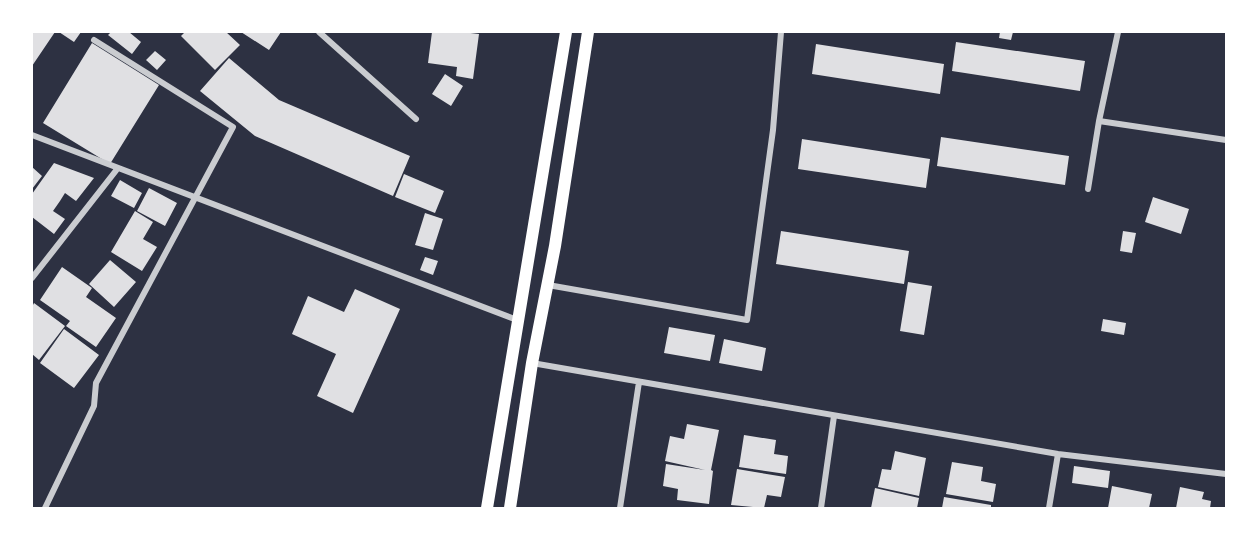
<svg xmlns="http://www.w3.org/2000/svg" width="1258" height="540" font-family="Poppins,sans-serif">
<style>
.building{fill:#e0e0e3}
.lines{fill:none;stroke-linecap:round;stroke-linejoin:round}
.minor{stroke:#caccd0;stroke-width:6}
.secondary{stroke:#fff;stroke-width:12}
</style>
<rect width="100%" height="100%" fill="#2d3142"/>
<!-- building -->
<path class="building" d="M32,32h23l-23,34z
M59,32h22l-7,10z
M111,32h18l12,10 -9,12 -24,-19z
M185,32h41l14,13 -25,25 -34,-34z
M241,32h40l-12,18z
M432,32h30l17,2 -6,45 -17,-3 1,-9 -29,-4z
M1000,32h13l-2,8 -12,-2z
M956,42l129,19 -5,30 -128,-20z
M92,43l67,42 -49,79 -67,-41z
M816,44l128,20 -4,30 -128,-20z
M155,51l11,9 -9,10 -11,-10z
M229,58l50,42 131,56 -17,40 -138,-60 -55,-45z
M445,74l18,12 -12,20 -19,-12z
M941,137l128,19 -4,29 -128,-19z
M802,139l128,20 -4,29 -128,-19z
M54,163l40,15 -18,23 -11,-8 -5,8 -7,10 12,8 -11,15 -22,-17v-23z
M32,167l10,9 -10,13z
M404,174l40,17 -9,22 -40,-16z
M120,180l22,13 -8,15 -23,-12z
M149,188l28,15 -12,23 -28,-15z
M1153,197l36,12 -8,25 -36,-12z
M135,211l18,11 -10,17 14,8 -15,24 -31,-19z
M425,213l18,6 -10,31 -18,-5z
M781,231l128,20 -5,33 -128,-20z
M1123,231l13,2 -4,20 -12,-2z
M425,257l13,4 -5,14 -13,-5z
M110,260l26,22 -22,25 -25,-23z
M62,267l30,21 -6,9 30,21 -20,29 -30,-21 4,-5 -30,-21z
M908,282l24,4 -8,49 -24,-4z
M355,289l45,20 -47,104 -36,-17 19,-42 -44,-20 16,-38 36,16z
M34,303l31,23 -26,34 -7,-6v-47z
M1103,319l23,4 -2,12 -23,-4z
M669,327l46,8 -5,26 -46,-8z
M64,329l35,26 -25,33 -34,-25z
M724,339l42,9 -4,23 -43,-8z
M687,424l32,6 -8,40 2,1 -4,33 -32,-4 1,-11 -15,-3 3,-22 39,6 -40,-9 5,-25 14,3z
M744,435l32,5 -2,14 14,2 -2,18 -47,-7z
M895,451l31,7 -7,38 -41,-9 4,-18 9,1z
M952,462l31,5 -2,14 15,3 -3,18 -47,-8z
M1074,466l36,5 -2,17 -36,-5z
M737,469l48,8 -4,20 -14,-2 -3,13 -33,-3z
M1112,486l40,8 -3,14h-41z
M1180,487l24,5 -2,7 9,2 -1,7h-34z
M875,488l44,10 -2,10h-46z
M944,497l47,8v3h-49z"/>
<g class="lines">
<!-- minor -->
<path class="minor" d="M319,32l97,87
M1099,121l127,19
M32,135l485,185
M1088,189l11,-68 19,-89
M32,278l86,-110
M548,285l199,35 26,-190 8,-98
M532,363l526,91 168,20
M45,508l49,-102 2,-23 137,-256 -139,-87
M620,508l19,-126
M821,508l13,-92
M1049,508l9,-54"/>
<!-- secondary -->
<path class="secondary" d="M487,508l79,-476
M510,508l22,-145 23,-117 33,-214"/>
</g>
<!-- border -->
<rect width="1258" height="540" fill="none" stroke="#ffffff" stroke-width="66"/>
</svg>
